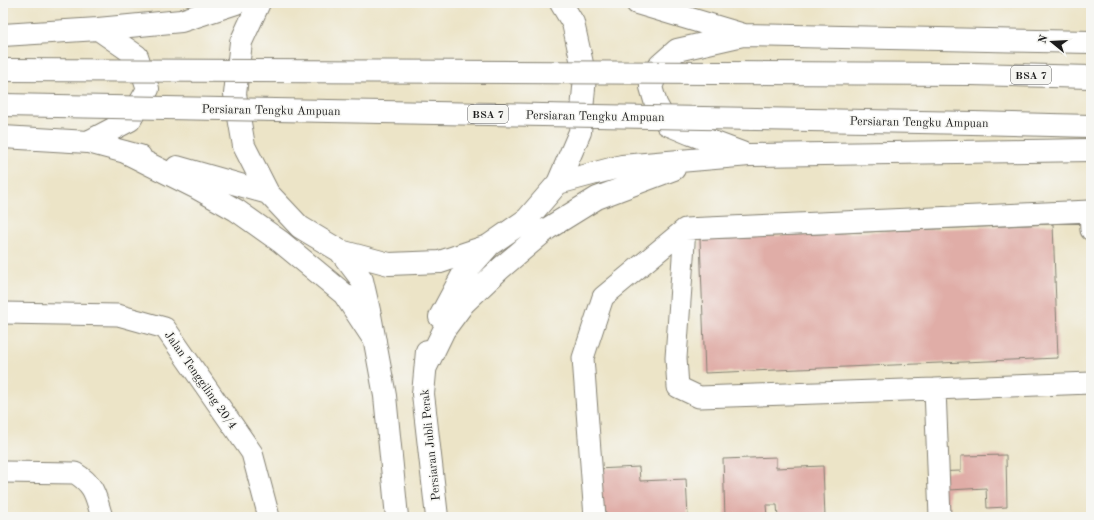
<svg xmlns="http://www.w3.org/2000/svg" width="1094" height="520" font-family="'Old Standard TT',serif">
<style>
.building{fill:#e0ada7}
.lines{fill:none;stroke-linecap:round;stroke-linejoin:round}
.minor-casing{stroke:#848072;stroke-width:23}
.major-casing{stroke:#848072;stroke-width:24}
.minor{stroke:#fff;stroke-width:21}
.major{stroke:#fff;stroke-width:22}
.major-bridge-casing{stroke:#848072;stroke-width:24;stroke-linecap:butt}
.major-bridge{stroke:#fff;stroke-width:22}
.labels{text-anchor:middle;stroke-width:3;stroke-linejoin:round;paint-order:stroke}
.shield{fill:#f6f6f2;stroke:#5d5d5c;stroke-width:1}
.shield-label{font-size:11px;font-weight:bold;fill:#1c1c1c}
.street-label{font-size:12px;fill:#1c1c1c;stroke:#f6f6f2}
</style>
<rect width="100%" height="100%" fill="#f6f6f2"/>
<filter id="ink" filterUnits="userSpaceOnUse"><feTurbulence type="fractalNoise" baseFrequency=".025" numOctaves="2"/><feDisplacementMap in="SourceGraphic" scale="8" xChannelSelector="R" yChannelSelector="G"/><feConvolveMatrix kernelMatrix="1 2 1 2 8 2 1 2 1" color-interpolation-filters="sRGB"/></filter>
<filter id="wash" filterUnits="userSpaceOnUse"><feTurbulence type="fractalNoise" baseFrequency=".012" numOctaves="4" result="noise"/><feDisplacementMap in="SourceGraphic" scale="16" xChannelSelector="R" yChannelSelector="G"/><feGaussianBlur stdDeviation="0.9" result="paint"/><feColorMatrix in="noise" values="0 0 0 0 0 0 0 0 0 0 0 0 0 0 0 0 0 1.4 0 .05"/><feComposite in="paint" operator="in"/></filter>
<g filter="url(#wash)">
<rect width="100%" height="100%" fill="#ece4c7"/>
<g id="blocks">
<!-- building -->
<path class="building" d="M1053,224l5,134 -353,15 -5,-134z
M1006,455l1,52 -20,1 -1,-20 -37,2 1,27h-19l-2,-45 32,-1v-15z
M776,457v11l47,-2 2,51h-47l-1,-12h-11l1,11 -42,1 -2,-58z
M639,467l1,14 46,-2 2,38h-89l-3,-48z"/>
</g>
</g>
<g filter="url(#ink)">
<use href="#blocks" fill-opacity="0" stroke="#848072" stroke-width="1"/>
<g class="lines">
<defs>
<path id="minor" d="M685,229l-9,129 2,29 21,10 236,-8 5,128
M3,313l115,2 47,13 87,125 17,64
M935,389l156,-6
M3,472l72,1c21,13 20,23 27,44
M595,517l-12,-159 20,-61 82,-68 405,-18 1,19"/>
<path id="major" d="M259,3l-18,39 -6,52 9,52 24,47 32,34 40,24 49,13 51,-2 48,-16 39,-27 31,-36 22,-51 5,-55 -12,-54 -12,-20
M637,3l107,32 347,7
M3,35l95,-6 83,-8 55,-18
M970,74l121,3
M973,123l118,3
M3,137l85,5 52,14
M88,142l42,-22 18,-31 -11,-33 -39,-27
M125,152l72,36 39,22 45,32 63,52 31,47
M742,153l-51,-19 -24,-10 -11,-20 -5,-17 9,-22 17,-15 66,-15
M177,167l91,26
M558,183l64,-17 127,-11 342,-5
M340,251l22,29 8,35 15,81 12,121
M440,317l22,-41 26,-29
M427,351l-4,43 14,123
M426,367l18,-37 20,-27 37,-35 46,-39 50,-31 77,-29"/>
</defs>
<!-- minor casing -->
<use href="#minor" class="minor-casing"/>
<!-- major casing -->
<use href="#major" class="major-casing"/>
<!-- minor -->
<use href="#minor" class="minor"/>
<!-- major -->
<use href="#major" class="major"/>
<defs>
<path id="major-bridge" d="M3,70l967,4
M3,105l970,18"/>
</defs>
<!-- major-bridge casing -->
<use href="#major-bridge" class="major-bridge-casing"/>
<!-- major-bridge -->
<use href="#major-bridge" class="major-bridge"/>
</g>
</g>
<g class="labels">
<!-- shield labels -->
<g class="shield">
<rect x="1011" y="66" width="40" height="18" rx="3"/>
<rect x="468" y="105" width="40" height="18" rx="3"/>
</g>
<g class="shield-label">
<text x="1031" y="79">BSA 7</text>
<text x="488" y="118">BSA 7</text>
</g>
<!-- street labels -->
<g class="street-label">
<text transform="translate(271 110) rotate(1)" y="4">Persiaran Tengku Ampuan</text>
<text transform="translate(595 116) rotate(1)" y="4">Persiaran Tengku Ampuan</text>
<text transform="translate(919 122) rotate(1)" y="4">Persiaran Tengku Ampuan</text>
<text transform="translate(201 380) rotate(55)" y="4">Jalan Tenggiling 20/4</text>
<text transform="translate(430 445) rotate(-96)" y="4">Persiaran Jubli Perak</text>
</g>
</g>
<!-- margin -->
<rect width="1094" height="520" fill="none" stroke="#f6f6f2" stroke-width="16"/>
<!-- north arrow -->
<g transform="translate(1052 42) rotate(288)" stroke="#f6f6f2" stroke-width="3" paint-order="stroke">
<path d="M0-3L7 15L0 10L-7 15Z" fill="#1c1c1c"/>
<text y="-6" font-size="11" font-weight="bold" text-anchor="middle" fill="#1c1c1c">N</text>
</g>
</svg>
